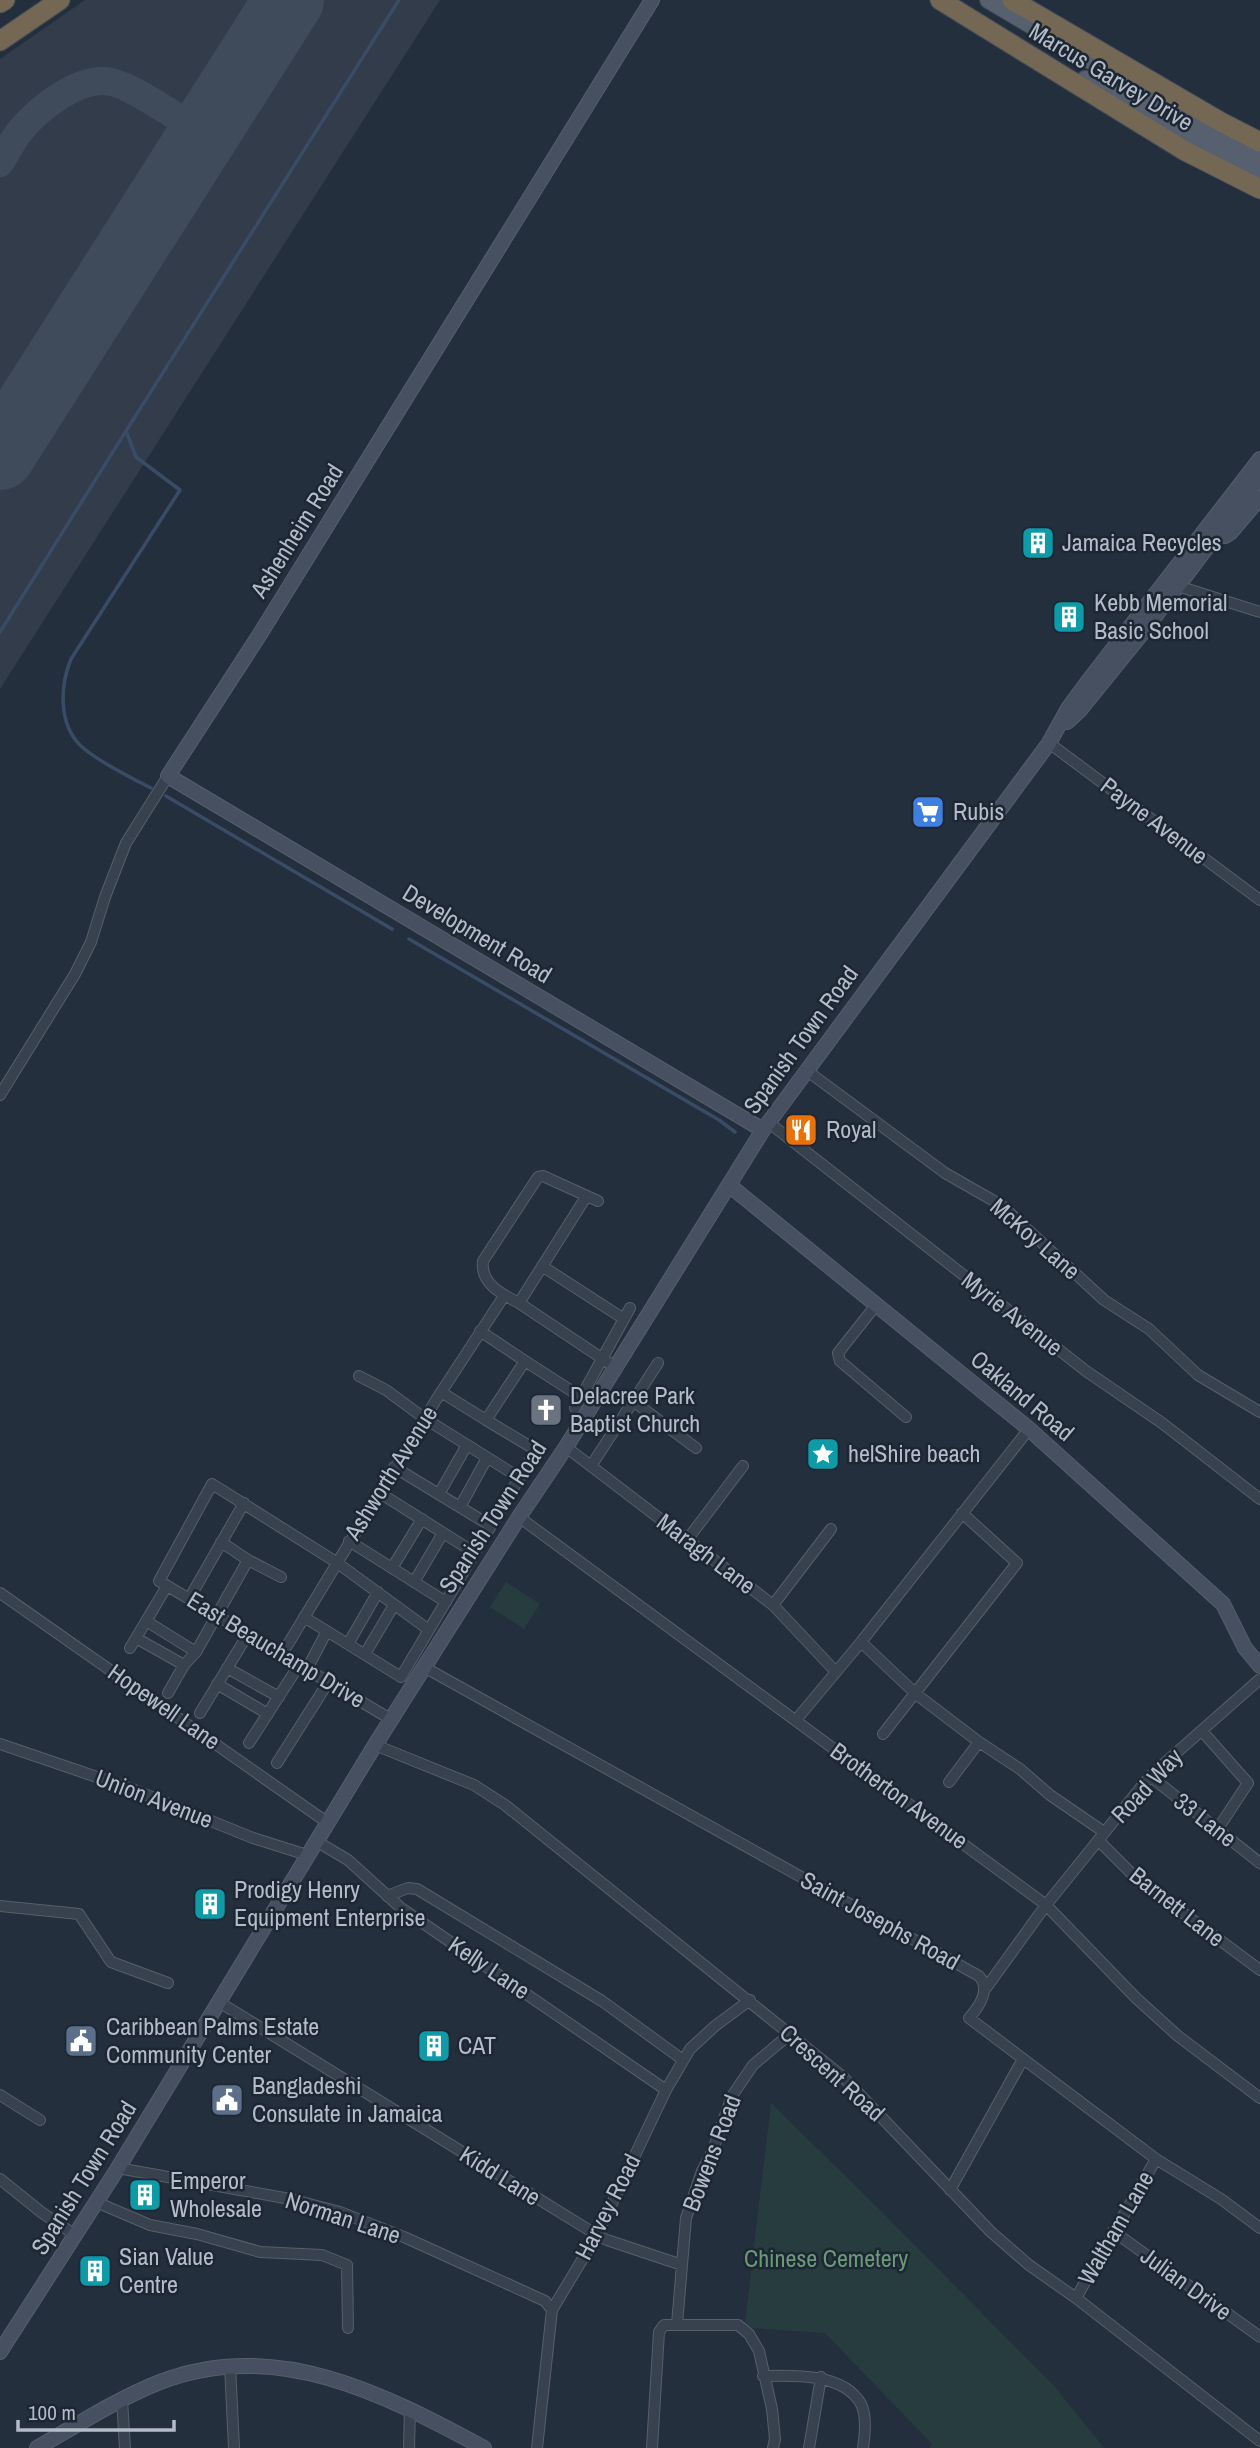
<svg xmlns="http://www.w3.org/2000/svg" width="1260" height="2448" font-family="'Archivo Narrow',sans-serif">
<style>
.airport{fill:#323c4b}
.green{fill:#263c3f}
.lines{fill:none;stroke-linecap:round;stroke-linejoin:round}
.stream{stroke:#394c67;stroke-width:3.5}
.taxiway{stroke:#3f4a5a;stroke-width:28}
.runway{stroke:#3f4a5a;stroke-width:70}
.street-casing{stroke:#565f6c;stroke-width:12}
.secondary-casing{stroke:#565f6c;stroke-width:16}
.primary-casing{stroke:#414a57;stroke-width:18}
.highway-casing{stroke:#434c59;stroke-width:21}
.street{stroke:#38414e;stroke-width:10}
.secondary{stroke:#465061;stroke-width:14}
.primary{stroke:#56606e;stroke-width:16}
.highway{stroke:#746855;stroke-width:19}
.labels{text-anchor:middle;stroke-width:5;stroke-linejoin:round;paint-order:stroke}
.street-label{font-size:24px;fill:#b4bcc9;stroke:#1d2633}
.poi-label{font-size:24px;fill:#b4bcc9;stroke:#1d2633;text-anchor:start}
.park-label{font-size:24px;fill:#6b9a76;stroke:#1d2633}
</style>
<rect width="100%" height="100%" fill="#242f3e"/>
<!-- airport -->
<path class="airport" d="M85,0h355l-440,689v-630z"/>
<!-- green -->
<path class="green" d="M506,1582l34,22 -16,25 -34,-22z
M771,2103l107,105 177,179 49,61h-174l2,-4 -107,-111 -73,-5 -7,-6z"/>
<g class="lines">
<!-- stream -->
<path class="stream" d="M0,632l126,-201
M151,788c-18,-9 -56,-29 -70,-42 -23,-22 -21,-60 -10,-87l109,-169 -44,-33 -10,-26 273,-431
M166,796l226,133
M409,939l310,181 16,12"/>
<!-- taxiway -->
<path class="taxiway" d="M0,163c7,-11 12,-22 20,-32 18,-22 60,-56 91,-49 22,4 71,39 93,52"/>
<!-- runway -->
<path class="runway" d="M0,455l289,-455"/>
<defs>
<path id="street" d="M1178,586l82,26
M1049,743l211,157
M806,1070l139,103 56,32 103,95 45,29 49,46 62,37
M0,1095l75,-121 16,-32 14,-45 21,-54 42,-67
M768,1122l318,249 76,52 98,76
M598,1201l-55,-25 -5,1 -55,84c-3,22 18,33 36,42l96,64
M542,1266l82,53
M519,1303l67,-106
M876,1305l-38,48 2,8 66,56
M480,1331l45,30
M359,1376l27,14 38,28 96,60
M441,1392l45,28
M633,1401l63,47
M575,1408l55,-100
M566,1447l207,158 63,67
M591,1466l67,-103
M394,1467l97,59
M380,1493l95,60
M439,1494l28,-49
M460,1507l27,-49
M519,1517l527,388 90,93 42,38 82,62
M687,1540l56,-74
M349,1541l97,61
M221,1542l27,18 33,17
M392,1568l30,-49
M414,1582l29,-49
M0,1593l328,230
M189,1599l55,-96
M773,1605l58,-76
M304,1617l97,60 135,-227 -50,-30 39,-59 56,36
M146,1621l50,31
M136,1638l48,27
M861,1642l55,52 63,48 41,27 30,26 54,37
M348,1644l30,-52
M130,1648l37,-62
M282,1654l154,-254 68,-104
M365,1654l29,-49
M424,1667l555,309c12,13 0,31 -10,42l187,141 65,40 39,29
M227,1668l52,29
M307,1669l20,-38
M217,1684l51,30
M168,1693l16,-28 12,-13 52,-92
M200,1713l48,-79
M392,1720l-233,-139 53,-97 124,78 93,68
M796,1720l65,-78 168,-213
M1202,1731l46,52 -31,47
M883,1734l134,-171 -55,-50
M249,1743l50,-78
M0,1744l132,45 121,49 54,17
M375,1745l99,40 31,20 338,272 148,155 38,33 47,33 184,143
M277,1763l52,-82
M1150,1776l110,87
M949,1782l30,-40
M1098,1840l37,37 125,93
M316,1841l32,19 53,48 265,182
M387,1896l21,-8 9,1 185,112 81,59
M0,1906l79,8 32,48 57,21
M986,1988l60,-83 104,-129 110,-97
M219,2002l378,233 10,5 75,25
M0,2095l40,25
M118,2168l172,31 50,13 64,25 141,64 7,9
M0,2179l41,33 34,23
M950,2190l73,-131
M96,2202l54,23 47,9 63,18 62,3 25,10 1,63
M1113,2231l147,106
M1076,2298l80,-139
M677,2324l9,-106 16,-47 11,-21 19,-54 21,-31 37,-31
M230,2366l4,82
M763,2376c30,-1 81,-3 98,28 6,12 4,31 2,44
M122,2400l3,48
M409,2448l1,-40
M537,2448l15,-138 45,-75 69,-145 24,-41 25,-23 35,-26
M652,2448l7,-116 5,-7h74l11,9 10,17 13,58 3,30 -2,9
M809,2448l12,-71"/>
<path id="secondary" d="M652,0l-392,634 -92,142 595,354
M1225,536l6,-4 29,-34
M1067,722l13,-12 64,-79 116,-154
M729,1185l300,244 194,175 22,44 15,18
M0,2352l118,-184 257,-423 144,-228 47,-70 197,-317 286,-387 20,-36 20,-27 171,-221
M37,2448c40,-23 80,-49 123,-66 115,-45 224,12 324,66"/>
<path id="primary" d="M988,0l207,123 65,35
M1085,79l145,79 30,14"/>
<path id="highway" d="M940,0l245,151 75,38
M1012,0l209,122 39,20
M0,3l5,-3
M0,41l60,-41"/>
</defs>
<!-- street casing -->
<use href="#street" class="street-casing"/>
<!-- secondary casing -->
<use href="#secondary" class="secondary-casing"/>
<!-- primary casing -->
<use href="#primary" class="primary-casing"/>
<!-- highway casing -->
<use href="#highway" class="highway-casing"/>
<!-- street -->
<use href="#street" class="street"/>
<!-- secondary -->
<use href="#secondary" class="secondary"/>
<!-- primary -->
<use href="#primary" class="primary"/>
<!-- highway -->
<use href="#highway" class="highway"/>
</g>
<!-- icons -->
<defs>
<symbol id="building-square" viewBox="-11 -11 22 22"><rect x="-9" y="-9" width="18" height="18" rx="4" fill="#0f9aa8" stroke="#1d2633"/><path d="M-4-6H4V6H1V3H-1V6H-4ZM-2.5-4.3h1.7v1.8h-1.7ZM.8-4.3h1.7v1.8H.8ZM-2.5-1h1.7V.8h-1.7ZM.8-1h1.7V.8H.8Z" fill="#fff"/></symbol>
<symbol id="supermarket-square" viewBox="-11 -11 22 22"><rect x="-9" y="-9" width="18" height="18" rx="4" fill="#3f7fe0" stroke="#1d2633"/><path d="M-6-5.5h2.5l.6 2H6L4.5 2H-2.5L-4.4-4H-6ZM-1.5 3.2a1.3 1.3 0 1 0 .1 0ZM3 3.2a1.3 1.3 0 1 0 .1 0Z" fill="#fff"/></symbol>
<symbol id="restaurant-square" viewBox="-11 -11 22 22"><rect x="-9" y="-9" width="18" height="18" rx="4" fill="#e8710a" stroke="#1d2633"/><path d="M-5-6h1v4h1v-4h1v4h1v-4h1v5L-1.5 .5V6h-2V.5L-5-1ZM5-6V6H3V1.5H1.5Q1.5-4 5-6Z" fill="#fff"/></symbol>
<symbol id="church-square" viewBox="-11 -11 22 22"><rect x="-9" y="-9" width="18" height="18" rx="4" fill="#6b7280" stroke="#1d2633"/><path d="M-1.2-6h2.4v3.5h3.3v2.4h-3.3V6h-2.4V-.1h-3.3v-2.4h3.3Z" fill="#fff"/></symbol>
<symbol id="sight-square" viewBox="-11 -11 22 22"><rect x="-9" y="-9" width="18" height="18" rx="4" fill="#0f9aa8" stroke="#1d2633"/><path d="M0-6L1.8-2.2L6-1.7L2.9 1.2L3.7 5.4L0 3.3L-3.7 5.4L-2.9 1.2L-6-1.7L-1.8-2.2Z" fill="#fff"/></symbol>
<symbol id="civic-square" viewBox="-11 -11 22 22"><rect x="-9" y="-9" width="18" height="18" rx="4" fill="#5c6f8a" stroke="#1d2633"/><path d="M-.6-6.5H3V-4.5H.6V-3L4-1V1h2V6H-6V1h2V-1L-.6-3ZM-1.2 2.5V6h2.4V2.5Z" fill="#fff"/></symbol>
</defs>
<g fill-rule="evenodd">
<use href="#building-square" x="1019" y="524" width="38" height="38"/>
<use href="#building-square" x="1050" y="598" width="38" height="38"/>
<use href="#supermarket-square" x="909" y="793" width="38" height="38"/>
<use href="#restaurant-square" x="782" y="1111" width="38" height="38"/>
<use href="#church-square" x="527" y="1391" width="38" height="38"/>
<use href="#sight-square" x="804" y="1435" width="38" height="38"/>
<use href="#building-square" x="191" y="1885" width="38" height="38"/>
<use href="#civic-square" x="62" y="2022" width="38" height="38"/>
<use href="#building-square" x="415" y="2027" width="38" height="38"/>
<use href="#civic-square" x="208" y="2081" width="38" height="38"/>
<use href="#building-square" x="126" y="2176" width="38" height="38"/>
<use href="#building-square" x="76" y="2252" width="38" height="38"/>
</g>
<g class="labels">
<!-- street labels -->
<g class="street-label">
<text transform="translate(1111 77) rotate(31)" y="8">Marcus Garvey Drive</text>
<text transform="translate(297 531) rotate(-58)" y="8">Ashenheim Road</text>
<text transform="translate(1154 821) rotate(37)" y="8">Payne Avenue</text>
<text transform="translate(477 934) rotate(31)" y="8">Development Road</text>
<text transform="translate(801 1040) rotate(-54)" y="8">Spanish Town Road</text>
<text transform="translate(1035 1239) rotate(41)" y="8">McKoy Lane</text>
<text transform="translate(1012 1314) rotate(38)" y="8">Myrie Avenue</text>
<text transform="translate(1022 1396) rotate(40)" y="8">Oakland Road</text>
<text transform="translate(391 1473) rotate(-58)" y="8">Ashworth Avenue</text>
<text transform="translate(493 1517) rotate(-57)" y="8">Spanish Town Road</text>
<text transform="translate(706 1554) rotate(37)" y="8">Maragh Lane</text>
<text transform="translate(276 1650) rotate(31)" y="8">East Beauchamp Drive</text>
<text transform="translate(164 1707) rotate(35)" y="8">Hopewell Lane</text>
<text transform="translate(1147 1786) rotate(-47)" y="8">Road Way</text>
<text transform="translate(899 1796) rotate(36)" y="8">Brotherton Avenue</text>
<text transform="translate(154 1799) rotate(21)" y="8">Union Avenue</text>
<text transform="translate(1205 1820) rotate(38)" y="8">33 Lane</text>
<text transform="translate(1177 1907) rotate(38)" y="8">Barnett Lane</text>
<text transform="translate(880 1921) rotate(29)" y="8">Saint Josephs Road</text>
<text transform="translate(489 1968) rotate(34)" y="8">Kelly Lane</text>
<text transform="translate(832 2073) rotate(42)" y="8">Crescent Road</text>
<text transform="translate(712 2153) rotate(-69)" y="8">Bowens Road</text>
<text transform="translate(500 2176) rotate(32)" y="8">Kidd Lane</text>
<text transform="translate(84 2178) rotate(-58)" y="8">Spanish Town Road</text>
<text transform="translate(608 2207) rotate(-63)" y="8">Harvey Road</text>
<text transform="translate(343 2218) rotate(18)" y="8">Norman Lane</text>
<text transform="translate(1116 2228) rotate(-60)" y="8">Waltham Lane</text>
<text transform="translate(1186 2284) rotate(36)" y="8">Julian Drive</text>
</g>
<!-- poi labels -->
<g class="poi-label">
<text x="1062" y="551">Jamaica Recycles</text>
<text x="1094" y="611">Kebb Memorial<tspan x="1094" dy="28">Basic School</tspan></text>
<text x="953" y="820">Rubis</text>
<text x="826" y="1138">Royal</text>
<text x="570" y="1404">Delacree Park<tspan x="570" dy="28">Baptist Church</tspan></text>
<text x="848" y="1462">helShire beach</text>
<text x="234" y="1898">Prodigy Henry<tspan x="234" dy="28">Equipment Enterprise</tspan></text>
<text x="106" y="2035">Caribbean Palms Estate<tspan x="106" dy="28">Community Center</tspan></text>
<text x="458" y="2054">CAT</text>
<text x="252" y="2094">Bangladeshi<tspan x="252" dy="28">Consulate in Jamaica</tspan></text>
<text x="170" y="2189">Emperor<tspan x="170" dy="28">Wholesale</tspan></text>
<text x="119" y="2265">Sian Value<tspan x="119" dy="28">Centre</tspan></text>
</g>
<!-- park labels -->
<g class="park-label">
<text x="826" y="2267">Chinese Cemetery</text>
</g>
</g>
<!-- scale -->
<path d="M18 2420v10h156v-10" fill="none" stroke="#b4bcc9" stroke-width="3.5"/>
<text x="28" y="2420" font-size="21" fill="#b4bcc9" stroke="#1d2633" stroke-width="5" paint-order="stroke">100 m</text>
</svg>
